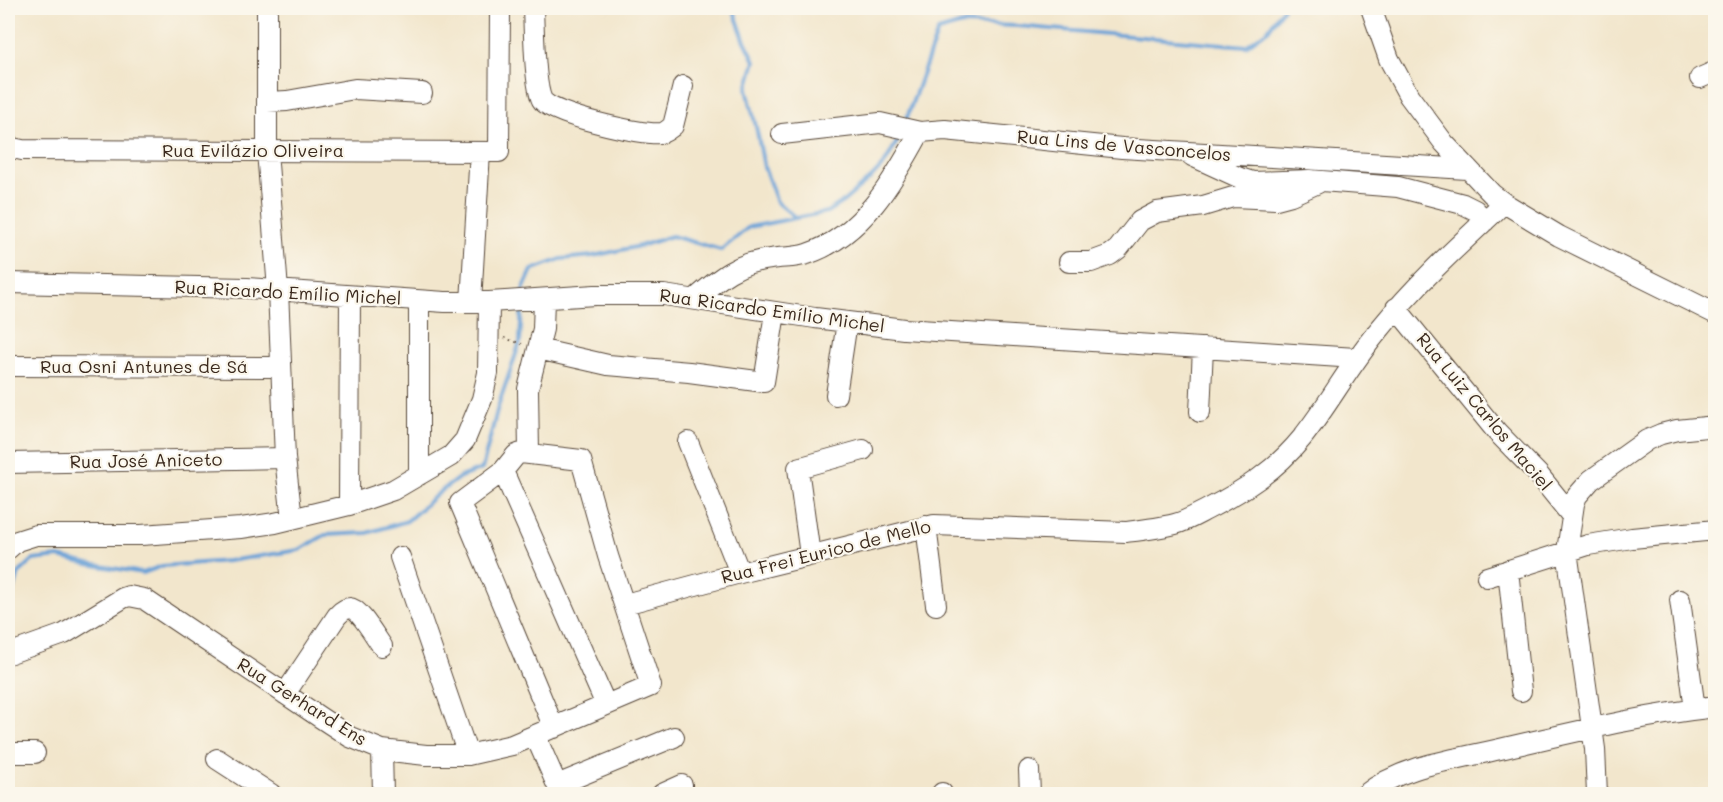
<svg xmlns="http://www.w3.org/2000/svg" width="1723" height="802" font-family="Mali,sans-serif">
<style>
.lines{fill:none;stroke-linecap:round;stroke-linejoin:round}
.stream{stroke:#69a1d7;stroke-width:4}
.minor-casing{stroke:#564638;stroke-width:22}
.path{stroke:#564638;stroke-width:2;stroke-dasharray:1.5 4.5;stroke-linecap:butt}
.minor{stroke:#fff;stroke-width:20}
.labels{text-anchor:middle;stroke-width:4.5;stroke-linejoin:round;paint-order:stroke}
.street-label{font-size:18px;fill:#3b2a1e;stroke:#fbf7ec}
</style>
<rect width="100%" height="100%" fill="#fbf7ec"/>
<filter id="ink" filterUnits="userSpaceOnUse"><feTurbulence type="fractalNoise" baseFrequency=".0167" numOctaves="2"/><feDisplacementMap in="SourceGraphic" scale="12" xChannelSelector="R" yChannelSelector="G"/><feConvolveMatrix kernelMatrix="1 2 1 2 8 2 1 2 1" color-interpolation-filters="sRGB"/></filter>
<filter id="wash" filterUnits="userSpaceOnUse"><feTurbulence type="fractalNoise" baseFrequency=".008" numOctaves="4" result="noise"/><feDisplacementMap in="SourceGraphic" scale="24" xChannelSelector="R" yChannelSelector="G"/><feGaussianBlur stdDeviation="1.35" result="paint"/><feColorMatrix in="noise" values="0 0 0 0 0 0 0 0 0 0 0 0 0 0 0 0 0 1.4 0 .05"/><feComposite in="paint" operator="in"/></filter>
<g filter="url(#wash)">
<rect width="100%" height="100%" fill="#f2e6cc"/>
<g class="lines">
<!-- stream -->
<path class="stream" d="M733,8l11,31 11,22 -8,28 10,42 7,36 13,35 19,16
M906,120l32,-89 24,-7 55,2 229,20 22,-16 15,-22
M523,295v-5l9,-20 29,-11 32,-3 47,-10 32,-10 49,14 28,-23 78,-15 17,-11 28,-24 13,-14 14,-25
M8,605l3,-5 8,-27 14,-13 26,-3 29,7 55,9 19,-7 66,-5 71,-11 26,-15 42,-2 40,-12 33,-29 20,-15 22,-8 16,-62 22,-65 2,-37"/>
</g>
</g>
<g filter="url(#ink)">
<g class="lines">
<defs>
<path id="minor" d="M267,8v143l11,139 7,168 7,61
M533,8c1,19 1,76 9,92 7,14 102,36 119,33 4,0 9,-5 12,-7l10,-40
M1371,8l18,51 20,37 35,47 48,51 12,9 55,33 157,78
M1700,78l16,-7
M267,102l20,-1 68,-12 67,4
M782,134l98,-11 40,9 25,-2 177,18 345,21
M8,147l14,3 477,2 1,-144
M1192,156l48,22 13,4 56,-2 89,7 65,17 12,6 10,11
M1069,262h22l19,-7 8,-6 22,-28 17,-9 46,-6 30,-9 43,2 15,-4 27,-12
M8,283l239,5 198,14h44l106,-7h69l151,23 89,11 452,29
M695,299c24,-21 43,-37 76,-40 12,-2 24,-1 36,-5 55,-18 87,-74 113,-122
M471,302l9,-150
M1396,308l101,124 41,42 33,41
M538,349l70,16 81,7 75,10 11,-69
M8,366l273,1
M836,395l11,-73
M1200,412l3,-64
M688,442l52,131
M529,453l-1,-64 15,-60 1,-30
M8,463l277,-5
M503,471l103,234
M419,475v-174
M349,505l1,-209
M926,526l10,79
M8,549l9,-8 19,-6h105l100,-7 34,-5 74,-18 44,-15 58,-34 14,-16 17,-41 6,-26 1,-71
M810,555l-12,-87 65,-18
M400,557l68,198
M1508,570l13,121
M1487,577l101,-32 44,-7 84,-8
M1680,600l15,109
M625,604l115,-31 194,-48 192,7c16,-2 33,-4 49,-8 12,-3 23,-10 33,-15 38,-20 67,-38 94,-71 28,-35 48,-74 77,-108 37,-46 81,-86 125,-127
M8,654l56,-20 59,-36 6,-2 15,3 177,119 29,19 32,13 44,5h42l44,-10 139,-59 -43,-130 -27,-96 -60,-7 -5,2 -13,16 -43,32 94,225
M285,694l52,-78c3,-3 7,-8 13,-8 9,0 26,30 32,38
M535,735l26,59
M382,750l1,44
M8,753h27
M217,759l54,35
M1029,770l1,24
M557,785l117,-48
M942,793v1
M662,794l20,-9
M1366,794c36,-29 89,-34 134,-45 71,-16 142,-34 216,-42
M1597,794l-2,-45 -28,-198 7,-47 3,-8 14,-16 56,-40 14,-6 16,-4 39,-4"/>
</defs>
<!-- minor casing -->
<use href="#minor" class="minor-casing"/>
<!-- path -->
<path class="path" d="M504,338l18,6"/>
<!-- minor -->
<use href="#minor" class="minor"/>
</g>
</g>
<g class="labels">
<!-- street labels -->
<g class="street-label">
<text transform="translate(1124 146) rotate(5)" y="6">Rua Lins de Vasconcelos</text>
<text x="253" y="157">Rua Evilázio Oliveira</text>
<text transform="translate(288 293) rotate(3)" y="6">Rua Ricardo Emílio Michel</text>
<text transform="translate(772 311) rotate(8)" y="6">Rua Ricardo Emílio Michel</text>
<text x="144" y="373">Rua Osni Antunes de Sá</text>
<text transform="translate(1484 412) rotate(50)" y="6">Rua Luiz Carlos Maciel</text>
<text transform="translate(146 461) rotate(-1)" y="6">Rua José Aniceto</text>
<text transform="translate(826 552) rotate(-14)" y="6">Rua Frei Eurico de Mello</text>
<text transform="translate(302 702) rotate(32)" y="6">Rua Gerhard Ens</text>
</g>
</g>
<!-- margin -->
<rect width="1723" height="802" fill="none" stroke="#fbf7ec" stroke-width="30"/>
</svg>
